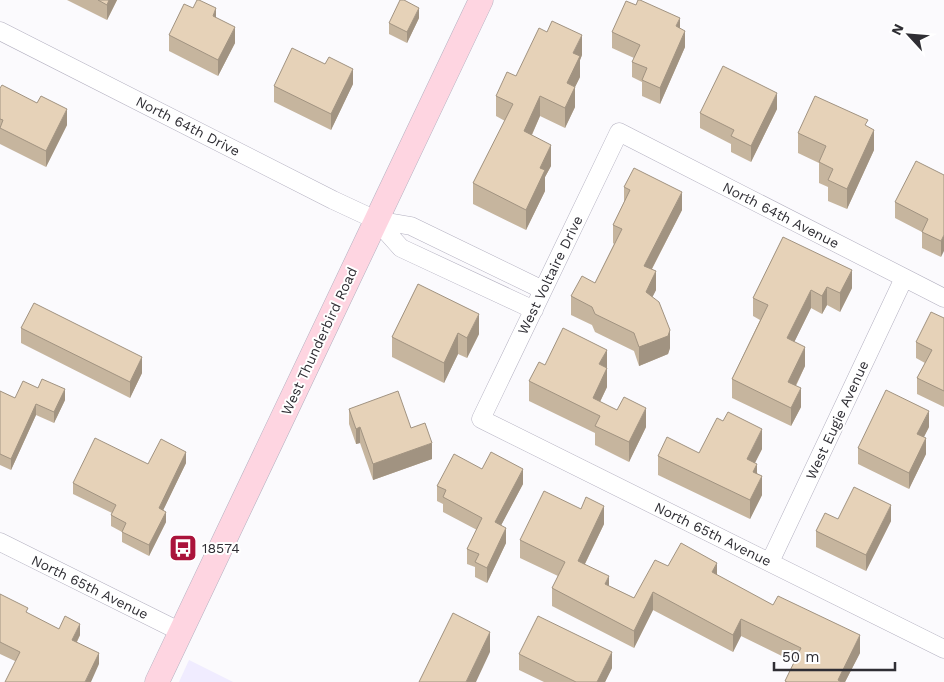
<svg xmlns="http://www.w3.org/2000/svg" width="944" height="682" font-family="'Work Sans',sans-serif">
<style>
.built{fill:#f0ecff}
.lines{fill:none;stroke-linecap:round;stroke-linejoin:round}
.street-casing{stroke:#b3b0c0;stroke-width:19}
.secondary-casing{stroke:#b3b0c0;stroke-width:25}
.street{stroke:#fff;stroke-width:18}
.secondary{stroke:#fed5e1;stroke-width:24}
.wall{fill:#c6b59e}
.shaded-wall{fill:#a19381}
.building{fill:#e6d2b8;stroke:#a19381}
.labels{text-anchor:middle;stroke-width:4;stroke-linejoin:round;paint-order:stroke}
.street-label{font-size:14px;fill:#2f2e34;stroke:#fff}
.poi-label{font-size:14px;fill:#2f2e34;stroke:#fff;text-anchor:start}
</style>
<rect width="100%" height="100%" fill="#fbfafd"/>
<!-- built -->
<path class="built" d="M189,660l44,22h-54z"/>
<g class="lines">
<defs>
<path id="street" d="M0,31l333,169 43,20 35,6 132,64
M376,220l25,28 133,62
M944,298l-325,-166 -138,287 463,230
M0,542l181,90
M770,562l134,-284"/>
<path id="secondary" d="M157,682l324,-682"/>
</defs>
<!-- street casing -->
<use href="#street" class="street-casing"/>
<!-- secondary casing -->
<use href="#secondary" class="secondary-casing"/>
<!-- street -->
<use href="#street" class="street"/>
<!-- secondary -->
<use href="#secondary" class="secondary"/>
</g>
<!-- wall -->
<path class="wall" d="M67,0h50l-10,20z
M216,18l19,25 -17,33 -49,-25v-16z
M419,18l-12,25 -18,-9v-11z
M680,28l5,19 -25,57 -18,-8v-14l-10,-5v-15l2,-4 -22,-10v-16z
M582,55l-2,5v17l-5,10v20l-10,21 -25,-12 -8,19 19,31 -6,11v14l-19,39 -53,-26v-21l32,-62 -9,-5v-20l20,-20z
M353,84l-22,46 -57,-28v-16z
M0,88l37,15 30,22 -21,42 -46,-23z
M777,109l-26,53 -20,-10v-8l-31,-16v-15z
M868,127l6,23 -27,59 -19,-8v-14l-9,-4v-20l-21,-10v-20z
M944,175l-3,82 -19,-9v-16l-27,-14v-16z
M624,187l58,23 -30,59 4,21 -4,7 18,51 -2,6 -29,12 -5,-15 -39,-19 -3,-7 -21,-10v-19l24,-13 19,-39 -1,-1v-18l11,-23z
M783,237l69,51 -12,24 -13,-7 -5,9 -11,-6 -17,34 11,24 -9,20 5,21 -10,19 -59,-28v-19l28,-59 -7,-4v-18z
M418,284l61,50 -12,24 -9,-4 -14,29 -52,-26v-20z
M944,318v89l-27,-13v-16l8,-15 -9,-5v-16z
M21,328l121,45 -12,25 -109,-55z
M545,365l62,3v19l-7,15 46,25 -17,35 -34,-17v-12l-66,-32v-20z
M0,391l15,7 50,2 -11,23 -18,-8 -25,55 -11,-5z
M349,409l62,19 21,31 -59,21 -13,-37 -4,1 -7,-20z
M929,427l-5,10 2,17 -17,35 -51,-25v-16z
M762,449l-7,14 7,32 -12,24 -92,-44v-19z
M186,463l-23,47 3,12 -17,34 -27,-14v-10l-11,-6v-11l1,-2 -39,-19v-11l75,-19z
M482,469l41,15 -22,41 5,18 -19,40 -12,-6v-10l-8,-3v-15l10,-19 -34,-18v-8l-6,-3v-15z
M581,509l23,15 -19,40 24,22 25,12 34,-32 49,9 143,78 -15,29h-60l9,-20 -53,-26 -8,16 -80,-42 -19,38 -82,-42v-18l6,-12 -38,-18v-18z
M838,519l53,2 -25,50 -50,-24v-16z
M0,594l28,20 31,15 21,6 -3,7 22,22 -84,-3 -15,-7z
M519,654l93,14 -7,14h-61l-25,-12z"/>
<!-- shaded-wall -->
<path class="shaded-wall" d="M109,0h8l-10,20v-15z
M216,8v16l-3,-8z
M419,8v10l-12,25v-11z
M680,18v16l-4,-8z
M235,27v16l-17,33v-16z
M685,31v16l-25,57v-16z
M582,35v20l-2,5v17l-5,10v20l-10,21v-20l2,-25 6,-30z
M353,69v15l-22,46v-16z
M777,93v16l-26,53v-16z
M540,96v20l-16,36v-21z
M67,109v16l-21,42v-16z
M874,130v20l-27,59v-20z
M551,145v21l-6,11v14l-19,39v-20l14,-42z
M682,192v18l-38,74v-18z
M944,235v16l-3,6v-16z
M852,270v18l-12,24v-19z
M656,271v19l-10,20v-18z
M827,287v18l-5,9v-18z
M811,290v18l-24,49v-19z
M479,314v20l-12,24v-20z
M670,330v18l-2,6 -29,12v-19z
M458,333v21l-14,29v-20z
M805,347v19l-17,35v-19z
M607,350v19l-8,-5z
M142,357v16l-12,25v-16z
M607,368v19l-13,27 -1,-16z
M801,388v19l-10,19v-18z
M65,389v11l-11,23v-11z
M36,404v11l-25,55v-11z
M646,408v19l-17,35v-20z
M929,411v16l-12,23v-16z
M360,427v16l-4,1v-15z
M762,429v20l-15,29v-19z
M926,438v16l-17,35v-16z
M432,443v16l-59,21v-16z
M186,452v11l-27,56v-11z
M757,464v19l-4,-11z
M523,469v15l-28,53v-15z
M762,476v19l-12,24v-19z
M891,505v16l-25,50v-16z
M604,506v18l-26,54v-17z
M166,512v10l-17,34v-11z
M506,528v15l-19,40v-15z
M717,563v18l-5,-9z
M609,576v18l-4,-10z
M653,592v18l-19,38v-17z
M741,619v17l-8,16v-17z
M80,624v11l-8,16v-11z
M490,632v20l-14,30h-10z
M860,635v18l-15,29h-7v-2z
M612,652v16l-7,14h-8z
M99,653v11l-8,18h-6z"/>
<!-- building -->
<path class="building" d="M98,0h11l-2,5z
M197,0h2l17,8 -3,8 22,11 -17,33 -49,-25 15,-31 9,4z
M400,0h4l15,8 -12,24 -18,-9z
M638,0h2l40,18 -4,8 9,5 -25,57 -18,-8 5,-12 -15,-6 8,-17 -28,-13 14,-31 10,4z
M552,21l30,14 -9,18 7,3 -13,27 8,4 -10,21 -25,-12 -16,35 27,14 -11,23 5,2 -19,40 -53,-27 40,-79 -17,-8 11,-24 9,4 23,-48 8,4z
M292,48l33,16 4,-7 24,12 -22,45 -57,-28z
M723,66l54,27 -26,53 -20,-10 3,-6 -34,-17z
M2,85l35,18 4,-7 26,13 -21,42 -46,-23 3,-8 -3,-1v-31z
M815,96l53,24 -3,5 9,5 -27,59 -19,-9 5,-11 -14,-7 7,-16 -28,-13z
M916,161l28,14v60l-3,6 -19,-9 6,-13 -33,-17z
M634,168l48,24 -38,74 12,5 -10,21 13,10 11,28 -2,6 -29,11 -5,-14 -39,-19 -3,-7 -21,-11 11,-20 13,7 27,-54 -9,-4 17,-35 -6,-3z
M783,237l69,33 -12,23 -13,-6 -5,9 -11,-6 -24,48 18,9 -17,35 13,6 -10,20 -59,-29 36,-74 -15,-7z
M418,284l61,30 -12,24 -9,-5 -14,30 -52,-26z
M34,303l108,54 -12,25 -109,-54z
M931,312l13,6v73l-27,-13 15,-28 -16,-8z
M563,328l44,22 -8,14 8,4 -14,30 24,12 7,-13 22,11 -17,34 -34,-16 5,-10 -71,-35 10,-19 6,3z
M42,379l23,10 -11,23 -18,-8 -25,55 -11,-5v-63l15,7 8,-17 15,7z
M886,390l43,21 -12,23 9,4 -17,35 -51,-25z
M398,391l13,37 14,-5 7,20 -59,21 -13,-37 -4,2 -7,-20z
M728,412l34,17 -15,30 10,5 -4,8 9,4 -12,24 -92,-44 9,-19 32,16 18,-35 6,3z
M95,438l53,26 13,-25 25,13 -27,56 7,4 -17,33 -27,-13 4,-9 -15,-8 5,-10 -43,-22z
M491,452l32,17 -28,53 11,6 -19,40 -12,-6 4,-8 -12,-5 15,-31 -39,-21 3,-7 -9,-4 17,-32 28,15z
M854,487l37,18 -25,50 -50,-24 9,-18 13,6z
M544,491l37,18 5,-12 18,9 -26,55 31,15 -4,8 29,14 21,-38 13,6 13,-23 36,20 -5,9 61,33 5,-9 82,39 -22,45 3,2h-54l-2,-1 16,-33 -60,-29 -8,16 -80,-43 -19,39 -82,-43 13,-26 -45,-22z
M0,594l28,14 -2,4 33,17 6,-13 15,8 -8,16 27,13 -14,29h-80l15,-30 -20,-10z
M453,613l37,19 -24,50h-47z
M538,616l74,36 -15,30h-21l-57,-28z"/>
<!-- icons -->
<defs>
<symbol id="bus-square" viewBox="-11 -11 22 22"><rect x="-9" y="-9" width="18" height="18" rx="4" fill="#aa133b" stroke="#fff"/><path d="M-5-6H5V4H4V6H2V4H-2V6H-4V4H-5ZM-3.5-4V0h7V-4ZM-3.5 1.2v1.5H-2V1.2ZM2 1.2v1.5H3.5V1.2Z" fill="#fff"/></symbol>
</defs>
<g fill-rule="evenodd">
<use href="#bus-square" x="167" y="532" width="32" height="32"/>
</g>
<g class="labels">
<!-- street labels -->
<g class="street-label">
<text transform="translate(188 126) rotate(27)" y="5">North 64th Drive</text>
<text transform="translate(781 215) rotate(27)" y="5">North 64th Avenue</text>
<text transform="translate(550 275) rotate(-64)" y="5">West Voltaire Drive</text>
<text transform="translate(319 341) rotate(-65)" y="5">West Thunderbird Road</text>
<text transform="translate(837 420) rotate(-65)" y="5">West Eugie Avenue</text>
<text transform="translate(713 534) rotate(26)" y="5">North 65th Avenue</text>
<text transform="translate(90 587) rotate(26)" y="5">North 65th Avenue</text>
</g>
<!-- poi labels -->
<g class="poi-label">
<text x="202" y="553">18574</text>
</g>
</g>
<!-- north arrow -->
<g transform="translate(909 35) rotate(296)" stroke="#ffffff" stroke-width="4" paint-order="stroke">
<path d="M0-4L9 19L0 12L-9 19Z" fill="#2f2e34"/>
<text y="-8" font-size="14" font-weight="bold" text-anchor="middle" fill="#2f2e34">N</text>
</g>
<!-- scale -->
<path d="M774 662v8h121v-8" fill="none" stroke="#2f2e34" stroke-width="2.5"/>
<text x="782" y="662" font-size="15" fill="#2f2e34" stroke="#ffffff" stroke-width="4" paint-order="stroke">50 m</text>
</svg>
